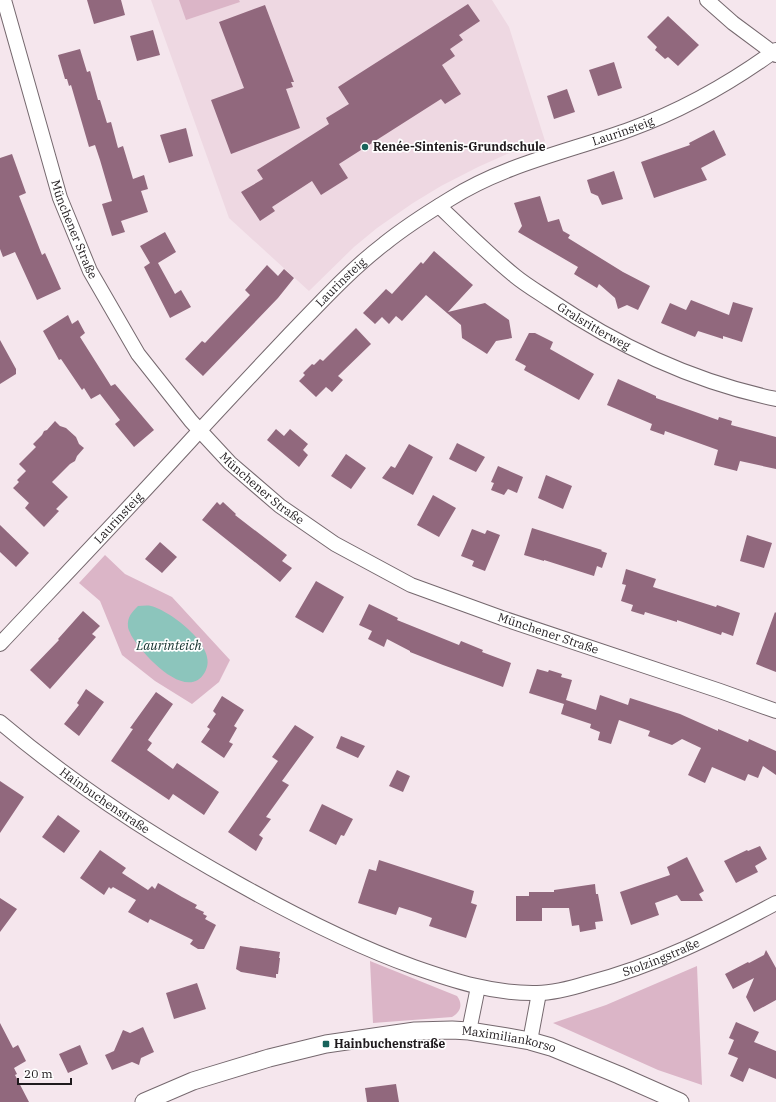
<svg xmlns="http://www.w3.org/2000/svg" width="776" height="1102" font-family="'IBM Plex Serif',serif">
<style>
.built{fill:#eed8e2}
.green{fill:#dbb5c7}
.water{fill:#8cc5bc}
.building{fill:#91687d}
.lines{fill:none;stroke-linecap:round;stroke-linejoin:round}
.minor-casing{stroke:#75686e;stroke-width:16}
.tertiary-casing{stroke:#75686e;stroke-width:19}
.minor{stroke:#fff;stroke-width:14}
.tertiary{stroke:#fff;stroke-width:17}
.poi-dot{fill:#18635b;stroke:#fff;stroke-width:1.5}
.labels{text-anchor:middle;stroke-width:3.5;stroke-linejoin:round;paint-order:stroke}
.street-label{font-size:12px;fill:#1f1a1d;stroke:#fff}
.poi-label{font-size:12px;font-weight:bold;fill:#1f1a1d;stroke:#fff;text-anchor:start}
.water-label{font-size:13px;font-style:italic;fill:#12302c;stroke:#fff}
</style>
<rect width="100%" height="100%" fill="#f5e6ed"/>
<!-- built -->
<path class="built" d="M151,0h341l17,27 36,114 -38,13 -29,13 -37,19 -28,17 -36,25 -23,19 -45,44 -80,-73z"/>
<!-- green -->
<path class="green" d="M179,0h60l1,2 -54,18z
M105,555l20,19 47,23 58,63 -11,22 -27,22 -37,-23 -33,-26 -22,-54 -21,-18z
M370,961l87,35c6,8 4,16 -5,21l-79,6z
M697,966l5,119 -44,-15 -105,-47 53,-18z"/>
<!-- water -->
<path class="water" d="M138,606c4,0 9,-1 13,0 20,5 69,42 54,66 -18,32 -64,-19 -74,-37 -1,-3 -3,-6 -3,-8 -1,-10 4,-15 10,-21z"/>
<!-- building -->
<path class="building" d="M87,0h34l4,15 -31,9z
M468,4l12,17 -21,14 4,5 -13,9 5,7 -13,9 19,29 -16,10 -4,-5 -102,65 9,14 -27,17 -9,-14 -40,26 3,4 -15,10 -19,-29 22,-13 -6,-9 72,-46 -3,-6 23,-14 -11,-17z
M265,5l29,77h-3l2,5 -7,2 14,39 -69,26 -20,-54 33,-12 -25,-66z
M668,16l31,29 -21,21 -10,-9 -3,2 -10,-9 2,-3 -10,-10z
M153,30l7,25 -23,6 -7,-25z
M80,49l7,23 3,-1 8,29h2l7,23 4,-1 7,26 5,-2 10,33 11,-4 4,14 -7,2 7,21 -27,9 4,11 -13,4 -10,-32 10,-3 -12,-41 -5,-15 -6,2 -18,-62 -2,1 -2,-7h-2l-7,-24z
M614,62l8,26 -24,8 -9,-26z
M567,89l8,23 -21,7 -7,-23z
M186,128l7,28 -24,7 -9,-28z
M714,130l12,25 -25,13 6,12 -53,18 -13,-36 49,-17 -1,-2z
M12,154l14,39 -7,3 23,59 3,-2 16,36 -24,11 -22,-48 -12,5 -3,-8v-91z
M614,171l9,28 -21,6 -4,-9 -7,-3 -4,-13z
M540,196l8,26 11,-3 4,12 7,4 -2,3 55,34 27,14 -12,24 -11,-5 -9,4 -3,-11 -16,-14 -2,4 -23,-14 4,-7 -60,-35 4,-6 -8,-23z
M165,232l11,20 -18,11 17,31 6,-4 10,17 -21,11 -26,-51 6,-4 -10,-17z
M434,251l39,34 -25,27 37,-9 24,17 3,18 -16,3 -9,13 -25,-16 -1,-13 -35,-30 -24,26 -6,-5 -7,8 -7,-7 -7,7 -12,-11 23,-24 6,5 29,-32 2,2z
M267,265l11,11 6,-7 10,9 -16,20 -75,78 -18,-17 17,-18 3,2 45,-48 -5,-5z
M691,300l38,15 4,-13 20,6 -11,34 -19,-6v3l-25,-8 -3,6 -34,-14 9,-20 16,7z
M68,315l4,9 6,-4 7,13 -5,4 31,49 4,-2 39,46 -20,17 -19,-23 5,-4 -20,-26 -9,5 -7,-11 -2,2 -21,-31 -2,1 -16,-29z
M356,328l15,16 -33,32 5,4 -11,12 -6,-5 -10,10 -17,-16 6,-6 -2,-2 9,-9 2,1 6,-6 3,2z
M529,333h6l18,9 -3,7 44,25 -15,26 -55,-30 2,-4 -11,-6z
M0,340l16,29v5l-16,10z
M618,379l38,17v2l62,22 1,-3 13,4 -1,4 45,12v32l-36,-8 -3,10 -23,-6 4,-15 -53,-19 -1,4 -14,-5 2,-6 -45,-19z
M55,421l5,5 6,2 10,9 3,7 5,4 -7,8 -2,5 -5,3 -18,18 16,15 -12,12 3,2 -15,16 -19,-19 4,-5 -16,-15 6,-6 -2,-2 9,-9 -7,-7 17,-17 -3,-3 9,-9 2,-4 3,-1z
M276,429l8,7 6,-7 18,15 -5,6 5,5 -9,12 -32,-27z
M457,443l28,14 -9,15 -27,-13z
M409,444l24,13 -20,38 -31,-17 9,-12 4,2z
M346,454l20,14 -15,21 -20,-13z
M498,466l25,11 -6,16 -9,-4 -4,6 -13,-5 3,-7 -3,-1z
M546,475l26,11 -9,23 -25,-11z
M433,495l23,13 -17,29 -22,-12z
M217,502l3,3 3,-3 13,12 -1,1 52,40 -5,6 10,7 -12,14 -78,-62z
M0,525l29,28 -13,14 -16,-15z
M532,528l70,22 -1,1 6,2 -5,15 -5,-2 -3,10 -50,-16v1l-20,-6z
M472,529l13,5 2,-4 13,5 -15,36 -13,-5 2,-5 -13,-5z
M747,535l25,8 -8,25 -24,-7z
M160,542l17,15 -15,16 -17,-14z
M626,569l30,10 -3,8 63,20 1,-2 23,8 -7,23 -11,-4 -1,3 -44,-15v2l-32,-10 -1,3 -13,-4 2,-6 -12,-4 5,-16 -4,-1z
M316,581l28,16 -21,36 -28,-16z
M369,604l29,14 -1,2 62,25 2,-4 22,9 -1,2 29,11 -8,24 -60,-22 -33,-13v-1l-23,-12 -3,8 -16,-8 4,-8 -13,-6z
M83,611l17,15 -8,8 4,3 -46,52 -20,-19 29,-30 -1,-1z
M775,612l1,1v59l-20,-8z
M537,669l11,3 1,-2 13,4 -1,3 11,3 -6,20 30,10 4,-15 28,10 2,-7 50,16 38,17v-2l30,13 1,-3 27,12v24l-13,-9 -5,12 -10,-4 -3,7 -33,-14 -7,16 -17,-8 13,-27 -19,-9 -10,6 -24,-9 2,-5 -31,-11 -8,24 -13,-4 2,-8 -10,-4 1,-4 -30,-10 3,-10 -35,-11z
M86,689l18,13 -25,34 -15,-12 15,-19 -2,-2z
M156,692l17,12 -25,36 4,3 -5,7 26,19 4,-6 42,29 -15,23 -31,-21 -4,6 -58,-39 22,-32 -3,-1z
M222,696l22,14 -10,16 3,2 -8,14 4,2 -9,14 -23,-16 9,-13 -3,-2 9,-13 -3,-3z
M295,725l19,12 -32,44 7,4 -23,32 5,2 -12,16 4,3 -7,13 -28,-19 50,-71 -6,-4z
M341,736l24,10 -7,12 -22,-10z
M397,770l13,6 -7,16 -14,-6z
M0,781l24,16 -24,36z
M322,804l31,15 -9,17 -3,-1 -5,10 -27,-14z
M58,815l22,16 -16,22 -22,-16z
M760,846l7,13 -12,7 3,6 -22,11 -12,-22 23,-11 1,1z
M100,850l26,18 -4,5 26,17 4,-4 3,3 3,-6 24,14 15,8 -2,3 9,4 -1,2 4,2 -2,3 11,6 -12,24h-6l-8,-5 3,-4 -43,-21 -2,4 -20,-11 8,-12 -23,-13 -2,2 -2,-2 -5,8 -24,-17z
M687,857l17,34 -5,3 4,7h-22l-4,-6 -22,8 4,12 -28,10 -11,-33 50,-17 -3,-8z
M379,860l95,31 -3,12 6,2 -11,33 -37,-12 3,-8 -17,-6 -16,-5 -3,8 -38,-12 11,-34 7,2z
M595,884l1,10h2l5,27 -8,1 1,7 -16,3 -1,-7 -7,1 -3,-18h-27v13h-26v-25h13v-4h25v-2z
M0,898l17,11 -17,23z
M240,946l40,6 -1,6h1l-2,16h-2v4l-35,-6 -5,-3z
M766,950l10,18v32l-22,12 -8,-15 8,-19 -21,11 -8,-15 23,-12 1,1 15,-8z
M197,983l9,26 -32,10 -8,-26z
M736,1022l23,10 -5,10 22,9v28l-27,-11 -6,14 -13,-6 8,-18 -10,-4 6,-14 -5,-2z
M0,1023l13,25 5,-3 8,16 -12,7 3,6 -2,1 14,27h-29z
M143,1027l11,25 -13,6 -2,7 -7,-3 -20,8 -7,-15 9,-4 9,-21 7,3z
M80,1045l8,19 -20,9 -9,-19z
M396,1084l3,18h-32l-2,-14z"/>
<g class="lines">
<defs>
<g id="minor">
<path id="s1" d="M4,0l56,198 30,73 48,83 53,67 39,42 50,43 55,38 76,41 91,33 218,73 56,20"/>
<path d="M707,0l26,23 43,32"/>
<path id="s2" d="M439,206c25,24 49,48 76,70 11,9 23,16 35,24 68,46 145,82 226,99"/>
<path id="s3" d="M0,644c64,-68 128,-135 191,-204 33,-36 66,-71 99,-106 30,-31 60,-64 94,-90 21,-17 43,-31 66,-45 55,-35 121,-48 181,-70 52,-19 101,-47 145,-79"/>
<path id="s4" d="M0,722c73,62 154,115 237,161 57,32 116,62 177,84 40,14 80,27 123,26 17,0 35,-5 51,-10 67,-17 128,-48 188,-80"/>
<path d="M469,1031l9,-44"/>
<path d="M530,1041l9,-48"/>
</g>
<g id="tertiary">
<path id="s5" d="M144,1102l49,-21 76,-23 57,-14 89,-13 37,-1 17,1 38,6 23,4 21,6 68,28 61,27"/>
</g>
</defs>
<!-- minor casing -->
<use href="#minor" class="minor-casing"/>
<!-- tertiary casing -->
<use href="#tertiary" class="tertiary-casing"/>
<!-- minor -->
<use href="#minor" class="minor"/>
<!-- tertiary -->
<use href="#tertiary" class="tertiary"/>
</g>
<!-- markers -->
<g class="poi-dot">
<circle cx="365" cy="147" r="4"/>
<rect x="322" y="1040" width="8" height="8" rx="2"/>
</g>
<g class="labels">
<!-- street labels -->
<g class="street-label">
<text dy="4" stroke="none"><textPath href="#s3" startOffset="821">Laurinsteig</textPath></text>
<text dy="4" stroke="none"><textPath href="#s1" startOffset="240">Münchener Straße</textPath></text>
<text dy="4" stroke="none"><textPath href="#s3" startOffset="497">Laurinsteig</textPath></text>
<text dy="4" stroke="none"><textPath href="#s2" startOffset="197">Gralsritterweg</textPath></text>
<text dy="4" stroke="none"><textPath href="#s1" startOffset="564">Münchener Straße</textPath></text>
<text dy="4" stroke="none"><textPath href="#s3" startOffset="173">Laurinsteig</textPath></text>
<text dy="4" stroke="none"><textPath href="#s1" startOffset="888">Münchener Straße</textPath></text>
<text dy="4" stroke="none"><textPath href="#s4" startOffset="131">Hainbuchenstraße</textPath></text>
<text dy="4" stroke="none"><textPath href="#s4" startOffset="739">Stolzingstraße</textPath></text>
<text dy="4" stroke="none"><textPath href="#s5" startOffset="376">Maximiliankorso</textPath></text>
</g>
<!-- poi labels -->
<g class="poi-label">
<text x="373" y="151">Renée-Sintenis-Grundschule</text>
<text x="334" y="1048">Hainbuchenstraße</text>
</g>
<!-- water labels -->
<g class="water-label">
<text x="169" y="650">Laurinteich</text>
</g>
</g>
<!-- scale -->
<path d="M18 1078v6h53v-6" fill="none" stroke="#1f1a1d" stroke-width="2"/>
<text x="24" y="1078" font-size="12" fill="#1f1a1d" stroke="#ffffff" stroke-width="3" paint-order="stroke">20 m</text>
</svg>
